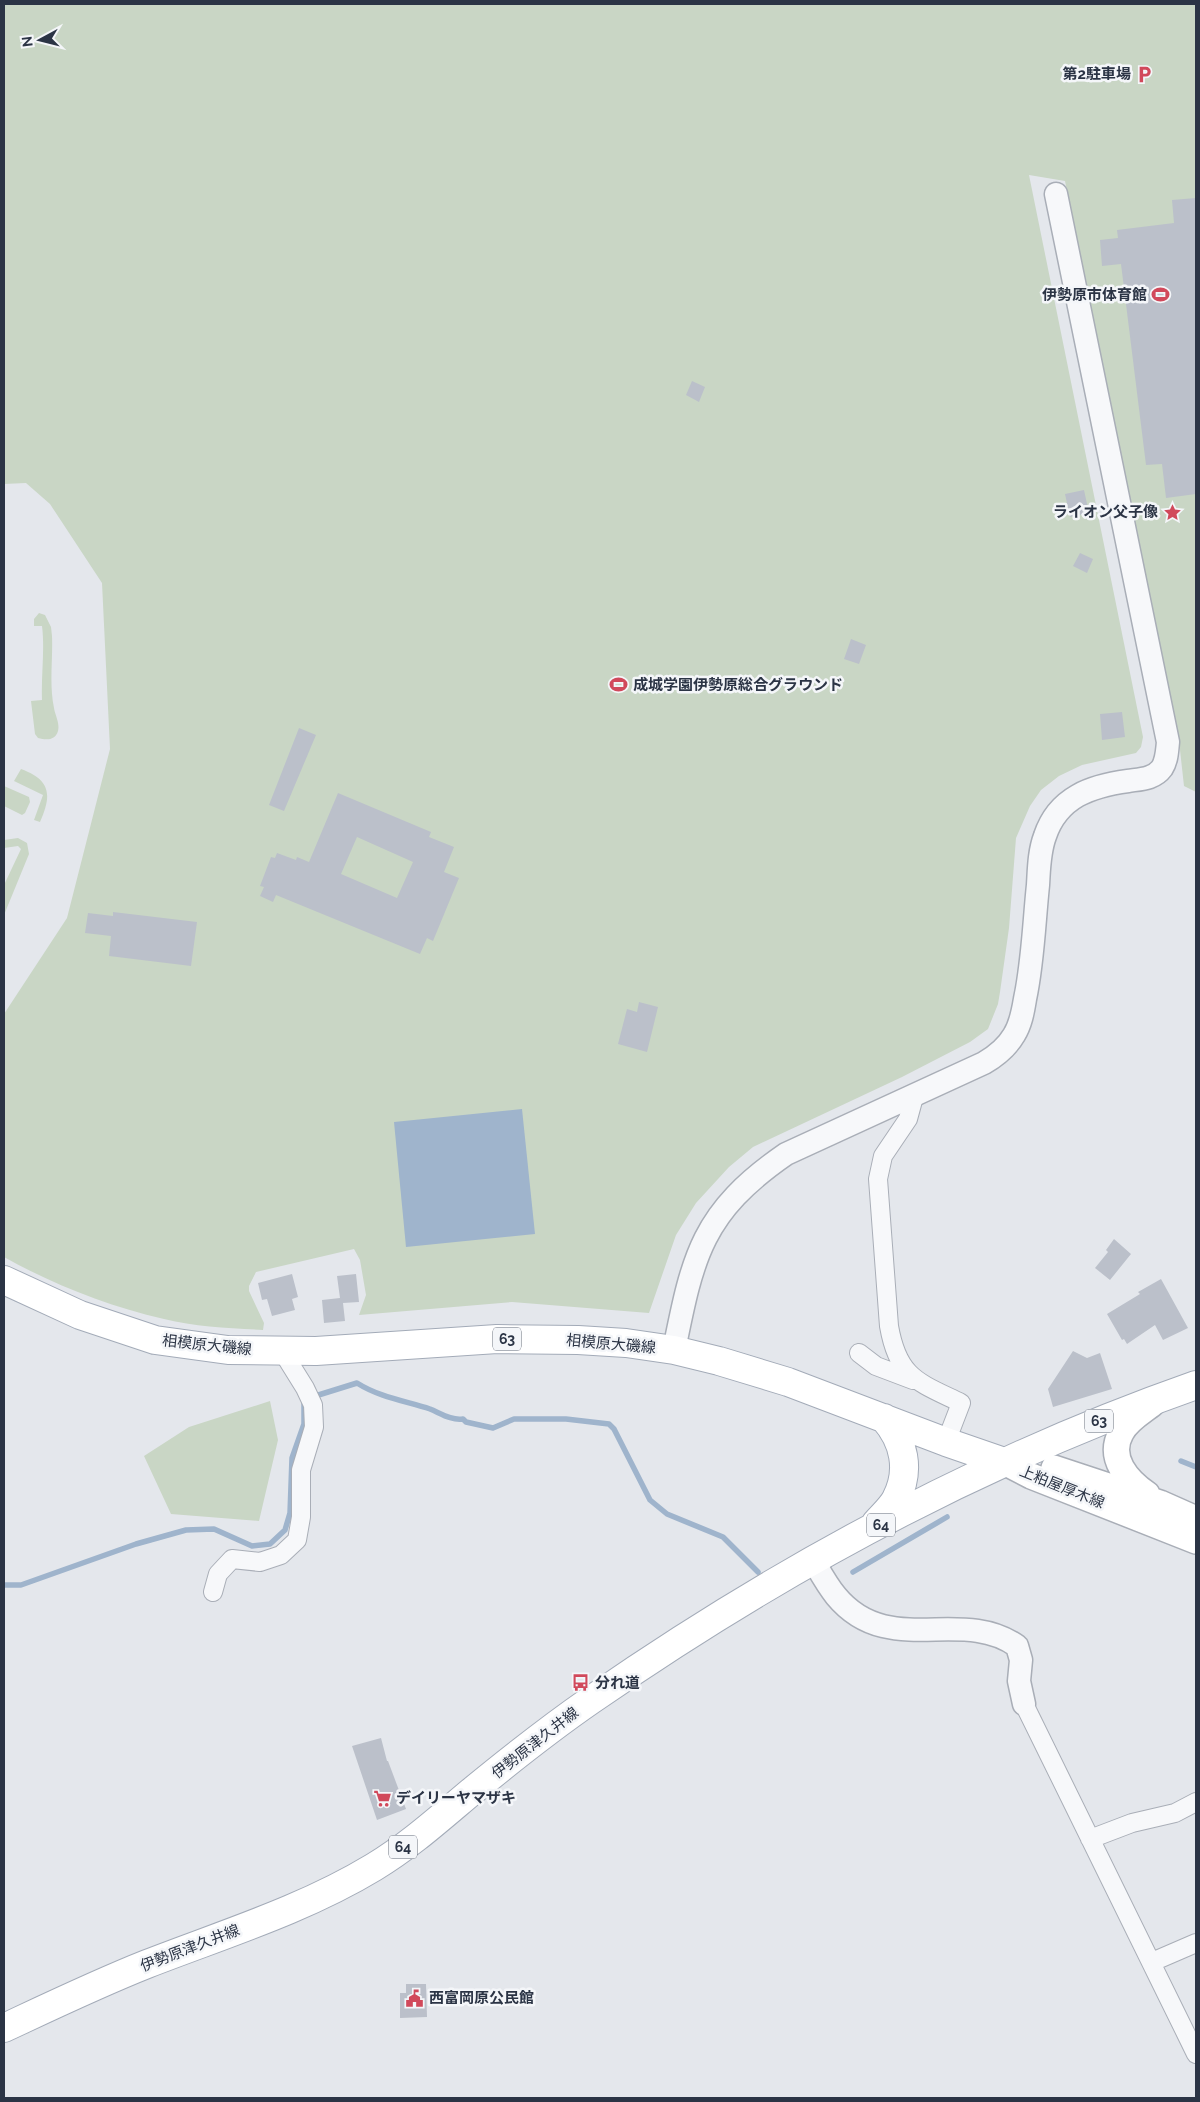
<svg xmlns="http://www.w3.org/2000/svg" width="1200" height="2102" font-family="Raleway,'Noto Sans JP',sans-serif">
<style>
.green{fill:#c9d6c5}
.water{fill:#9fb4cc}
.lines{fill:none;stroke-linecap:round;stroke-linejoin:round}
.stream{stroke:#9fb4cc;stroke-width:5.5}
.building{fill:#bbc0ca;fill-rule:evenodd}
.minor-casing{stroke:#a9aeb7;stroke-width:20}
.tertiary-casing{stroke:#a9aeb7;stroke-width:25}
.secondary-casing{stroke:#a9aeb7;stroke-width:28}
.primary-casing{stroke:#a3abb8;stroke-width:30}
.minor{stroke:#f7f8fa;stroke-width:18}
.tertiary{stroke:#f7f8fa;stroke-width:22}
.secondary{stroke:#fff;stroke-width:25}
.primary{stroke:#fff;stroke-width:28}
.labels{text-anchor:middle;stroke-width:5;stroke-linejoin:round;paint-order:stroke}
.shield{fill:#f4f6f9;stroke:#676e7b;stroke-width:1}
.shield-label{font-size:14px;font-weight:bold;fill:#2b3445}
.poi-label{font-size:15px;font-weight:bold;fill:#2b3445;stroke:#f4f6f9;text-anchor:start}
.street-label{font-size:15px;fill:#2b3445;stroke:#f4f6f9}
</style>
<rect width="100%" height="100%" fill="#e4e7ec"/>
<!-- green -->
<path class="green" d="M4,4h1192v788l-12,-6 -4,-36 -115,-569 -36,-6 114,562 -2,10 -5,6 -54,12 -23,11 -18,14 -11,16 -14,32 -7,90 -9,64 -2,12 -10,25 -18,13 -68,35 -149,70 -24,20 -33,36 -20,32 -27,78 -137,-11 -153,13 7,-20 -6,-35 -6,-11 -98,23 -7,14v5l15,32 -1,7c-33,-2 -67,-3 -99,-11 -56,-13 -110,-34 -160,-62v-243l63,-96 43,-169 -8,-166 -52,-79 -24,-21 -22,1z
M39,613l6,2 6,12 1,9c1,24 -3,48 2,72 1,7 6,15 4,23 -3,10 -12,9 -20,7l-3,-4 -4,-33 11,-1c-1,-25 3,-50 0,-74h-8v-7z
M21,769c30,11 31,26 19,53l-6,-2 9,-25 -29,-14z
M4,786l25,11 1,5 -5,11 -3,2 -18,-9z
M18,838l9,5 2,11 -25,61v-30l17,-36 -3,-3 -14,2v-8z
M270,1401l8,39 -19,81 -88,-7 -27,-58 45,-29z"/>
<!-- water -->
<path class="water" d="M522,1109l13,125 -129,13 -12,-125z"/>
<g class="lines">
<!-- stream -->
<path class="stream" d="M312,1397l45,-14c22,14 48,18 73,26 10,4 22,12 33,10l3,3 27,6 21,-9h52l43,5 5,5 36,71 17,14 56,23 35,35
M1181,1461l15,6
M853,1572l94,-55
M4,1585h17l115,-41 50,-14 28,-1 38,17 18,-2 15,-14 5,-17 2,-55 12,-34v-24"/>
</g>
<!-- building -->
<path class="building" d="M1196,198v296l-30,4 -4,-34 -16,1 -25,-201 -19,2 -2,-26 18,-2 -1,-8 57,-7 -2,-23z
M692,381l13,6 -6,15 -13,-7z
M1084,490l5,23 -19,4 -5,-23z
M1080,553l13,6 -6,14 -14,-7z
M851,639l15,6 -7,19 -15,-5z
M1122,712l3,25 -23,3 -2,-26z
M299,728l17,7 -32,76 -15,-6z
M338,793l93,39 -2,5 25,10 -10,25 15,6 -26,63 -6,-3 -7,16 -144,-59 -3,7 -13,-6 4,-9 -4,-1 11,-29 4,1 2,-5 19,7 1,-3 12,5zM357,837l56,25 -16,36 -56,-24z
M113,912l84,10 -6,44 -82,-10 2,-20 -26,-3 3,-20 25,3z
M639,1002l19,5 -11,45 -29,-8 9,-35 10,3z
M1114,1239l17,15 -21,26 -15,-12 13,-16 -2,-2z
M292,1274l6,23 -6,2 3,11 -23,6 -5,-17 -5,1 -4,-17z
M356,1274l3,28 -16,1 2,18 -21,2 -2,-23 18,-2 -3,-22z
M1161,1279l27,49 -25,12 -8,-15 -28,19 -3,-5 -2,1 -15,-26 33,-20 -2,-2z
M1073,1351l14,7 13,-5 12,36 -59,18 -5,-18z
M381,1738l6,23h1l18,48 -29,11 -25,-74z
M406,1984h20l1,33 -27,1v-25h6z"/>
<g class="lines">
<defs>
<path id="minor" d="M914,1097l-6,22 -25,37 -5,23 11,147c9,52 29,56 72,77l-15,39
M859,1353l17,13 37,14
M213,1592l5,-18 14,-15 28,3 21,-7 16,-15 4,-23v-47l13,-43 -1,-22 -8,-17 -23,-37
M1024,1704l172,350
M1090,1839l42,-16 43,-10 21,-11
M1152,1962l44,-19"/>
<path id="tertiary" d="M674,1350c19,-95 28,-138 112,-196l198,-91c12,-7 23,-16 30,-28 7,-11 9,-24 11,-36 8,-37 9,-76 13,-114 1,-16 1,-33 7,-49 13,-39 46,-50 83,-55 13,-2 26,-2 34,-13 5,-8 5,-17 6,-26l-112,-548
M813,1560c7,12 14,25 23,36 52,63 125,10 181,50l4,14 -2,21 5,23"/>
<path id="secondary" d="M1004,1462l27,14 165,65
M1054,1468l106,35 36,16
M1147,1494c-19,-13 -40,-36 -26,-61 6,-13 21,-21 31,-29"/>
<path id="primary" d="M4,1280l76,35 75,25 73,10 88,1 181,-12 81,1 48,3 48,7 45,11 69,21 158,60 58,20
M876,1523c7,-8 16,-16 20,-24 15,-29 8,-58 -12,-81
M4,2028c47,-22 95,-45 143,-64 77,-30 156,-54 227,-97 35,-21 66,-49 97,-75 39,-32 78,-63 120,-92 186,-129 391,-240 605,-315"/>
</defs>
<!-- minor casing -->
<use href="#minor" class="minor-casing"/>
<!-- tertiary casing -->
<use href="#tertiary" class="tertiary-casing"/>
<!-- secondary casing -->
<use href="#secondary" class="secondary-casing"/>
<!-- primary casing -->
<use href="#primary" class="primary-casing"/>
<!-- minor -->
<use href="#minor" class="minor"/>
<!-- tertiary -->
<use href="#tertiary" class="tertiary"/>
<!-- secondary -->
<use href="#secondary" class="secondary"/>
<!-- primary -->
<use href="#primary" class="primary"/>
</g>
<!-- icons -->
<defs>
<symbol id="parking-bare" viewBox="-9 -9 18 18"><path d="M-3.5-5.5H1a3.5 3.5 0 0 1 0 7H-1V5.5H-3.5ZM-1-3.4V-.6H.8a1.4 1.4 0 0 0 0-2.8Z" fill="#d1495b" stroke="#f4f6f9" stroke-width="2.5" paint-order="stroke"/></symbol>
<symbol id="stadium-bare" viewBox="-9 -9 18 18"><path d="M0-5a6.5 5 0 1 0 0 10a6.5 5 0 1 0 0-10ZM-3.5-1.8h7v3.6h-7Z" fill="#d1495b" stroke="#f4f6f9" stroke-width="2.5" paint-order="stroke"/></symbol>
<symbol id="sight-bare" viewBox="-9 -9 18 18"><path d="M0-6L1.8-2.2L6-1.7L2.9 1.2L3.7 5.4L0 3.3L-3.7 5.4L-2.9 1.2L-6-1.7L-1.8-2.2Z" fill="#d1495b" stroke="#f4f6f9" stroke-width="2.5" paint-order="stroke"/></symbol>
<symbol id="bus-bare" viewBox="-9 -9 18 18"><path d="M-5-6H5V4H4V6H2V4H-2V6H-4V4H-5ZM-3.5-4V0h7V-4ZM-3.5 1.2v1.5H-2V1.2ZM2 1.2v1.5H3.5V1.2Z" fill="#d1495b" stroke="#f4f6f9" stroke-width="2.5" paint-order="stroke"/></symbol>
<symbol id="supermarket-bare" viewBox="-9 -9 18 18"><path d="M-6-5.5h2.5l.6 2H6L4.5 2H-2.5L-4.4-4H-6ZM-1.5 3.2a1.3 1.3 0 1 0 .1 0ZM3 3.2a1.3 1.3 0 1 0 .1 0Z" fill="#d1495b" stroke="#f4f6f9" stroke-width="2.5" paint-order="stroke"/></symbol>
<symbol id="civic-bare" viewBox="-9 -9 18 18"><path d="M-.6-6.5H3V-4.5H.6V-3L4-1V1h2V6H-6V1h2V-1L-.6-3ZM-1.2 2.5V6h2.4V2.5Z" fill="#d1495b" stroke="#f4f6f9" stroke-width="2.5" paint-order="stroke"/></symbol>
</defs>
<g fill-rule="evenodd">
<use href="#parking-bare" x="1132" y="62" width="25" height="25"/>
<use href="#stadium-bare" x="1148" y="282" width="25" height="25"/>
<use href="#sight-bare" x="1160" y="500" width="25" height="25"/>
<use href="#stadium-bare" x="606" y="672" width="25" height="25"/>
<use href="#bus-bare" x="568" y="1670" width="25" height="25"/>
<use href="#supermarket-bare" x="370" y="1786" width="25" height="25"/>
<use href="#civic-bare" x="402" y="1986" width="25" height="25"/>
</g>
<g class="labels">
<!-- shield labels -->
<g class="shield">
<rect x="493" y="1327.5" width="28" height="23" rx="4"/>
<rect x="1085" y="1409.5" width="28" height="23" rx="4"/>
<rect x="867" y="1513.5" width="28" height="23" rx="4"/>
<rect x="389" y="1835.5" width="28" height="23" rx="4"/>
</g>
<g class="shield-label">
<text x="507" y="1344">63</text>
<text x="1099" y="1426">63</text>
<text x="881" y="1530">64</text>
<text x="403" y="1852">64</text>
</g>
<!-- poi labels -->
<g class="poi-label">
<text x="1131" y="79" text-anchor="end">第2駐車場</text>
<text x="1147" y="300" text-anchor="end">伊勢原市体育館</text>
<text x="1158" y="517" text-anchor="end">ライオン父子像</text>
<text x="633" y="690">成城学園伊勢原総合グラウンド</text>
<text x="595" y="1688">分れ道</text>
<text x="396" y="1803">デイリーヤマザキ</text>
<text x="429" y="2003">西富岡原公民館</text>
</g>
<!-- street labels -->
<g class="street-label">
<text transform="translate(611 1344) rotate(5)" y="5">相模原大磯線</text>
<text transform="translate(207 1345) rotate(6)" y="5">相模原大磯線</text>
<text transform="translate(1062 1487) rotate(22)" y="5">上粕屋厚木線</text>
<text transform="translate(535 1743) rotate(-38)" y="5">伊勢原津久井線</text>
<text transform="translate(190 1948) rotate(-21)" y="5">伊勢原津久井線</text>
</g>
</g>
<!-- border -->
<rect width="1200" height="2102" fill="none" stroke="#2b3445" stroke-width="10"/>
<!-- north arrow -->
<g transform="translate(40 40) rotate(263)" stroke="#f4f6f9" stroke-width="4" paint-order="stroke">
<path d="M0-4L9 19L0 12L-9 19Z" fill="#2b3445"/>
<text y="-8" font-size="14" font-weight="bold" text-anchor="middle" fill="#2b3445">N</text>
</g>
</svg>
